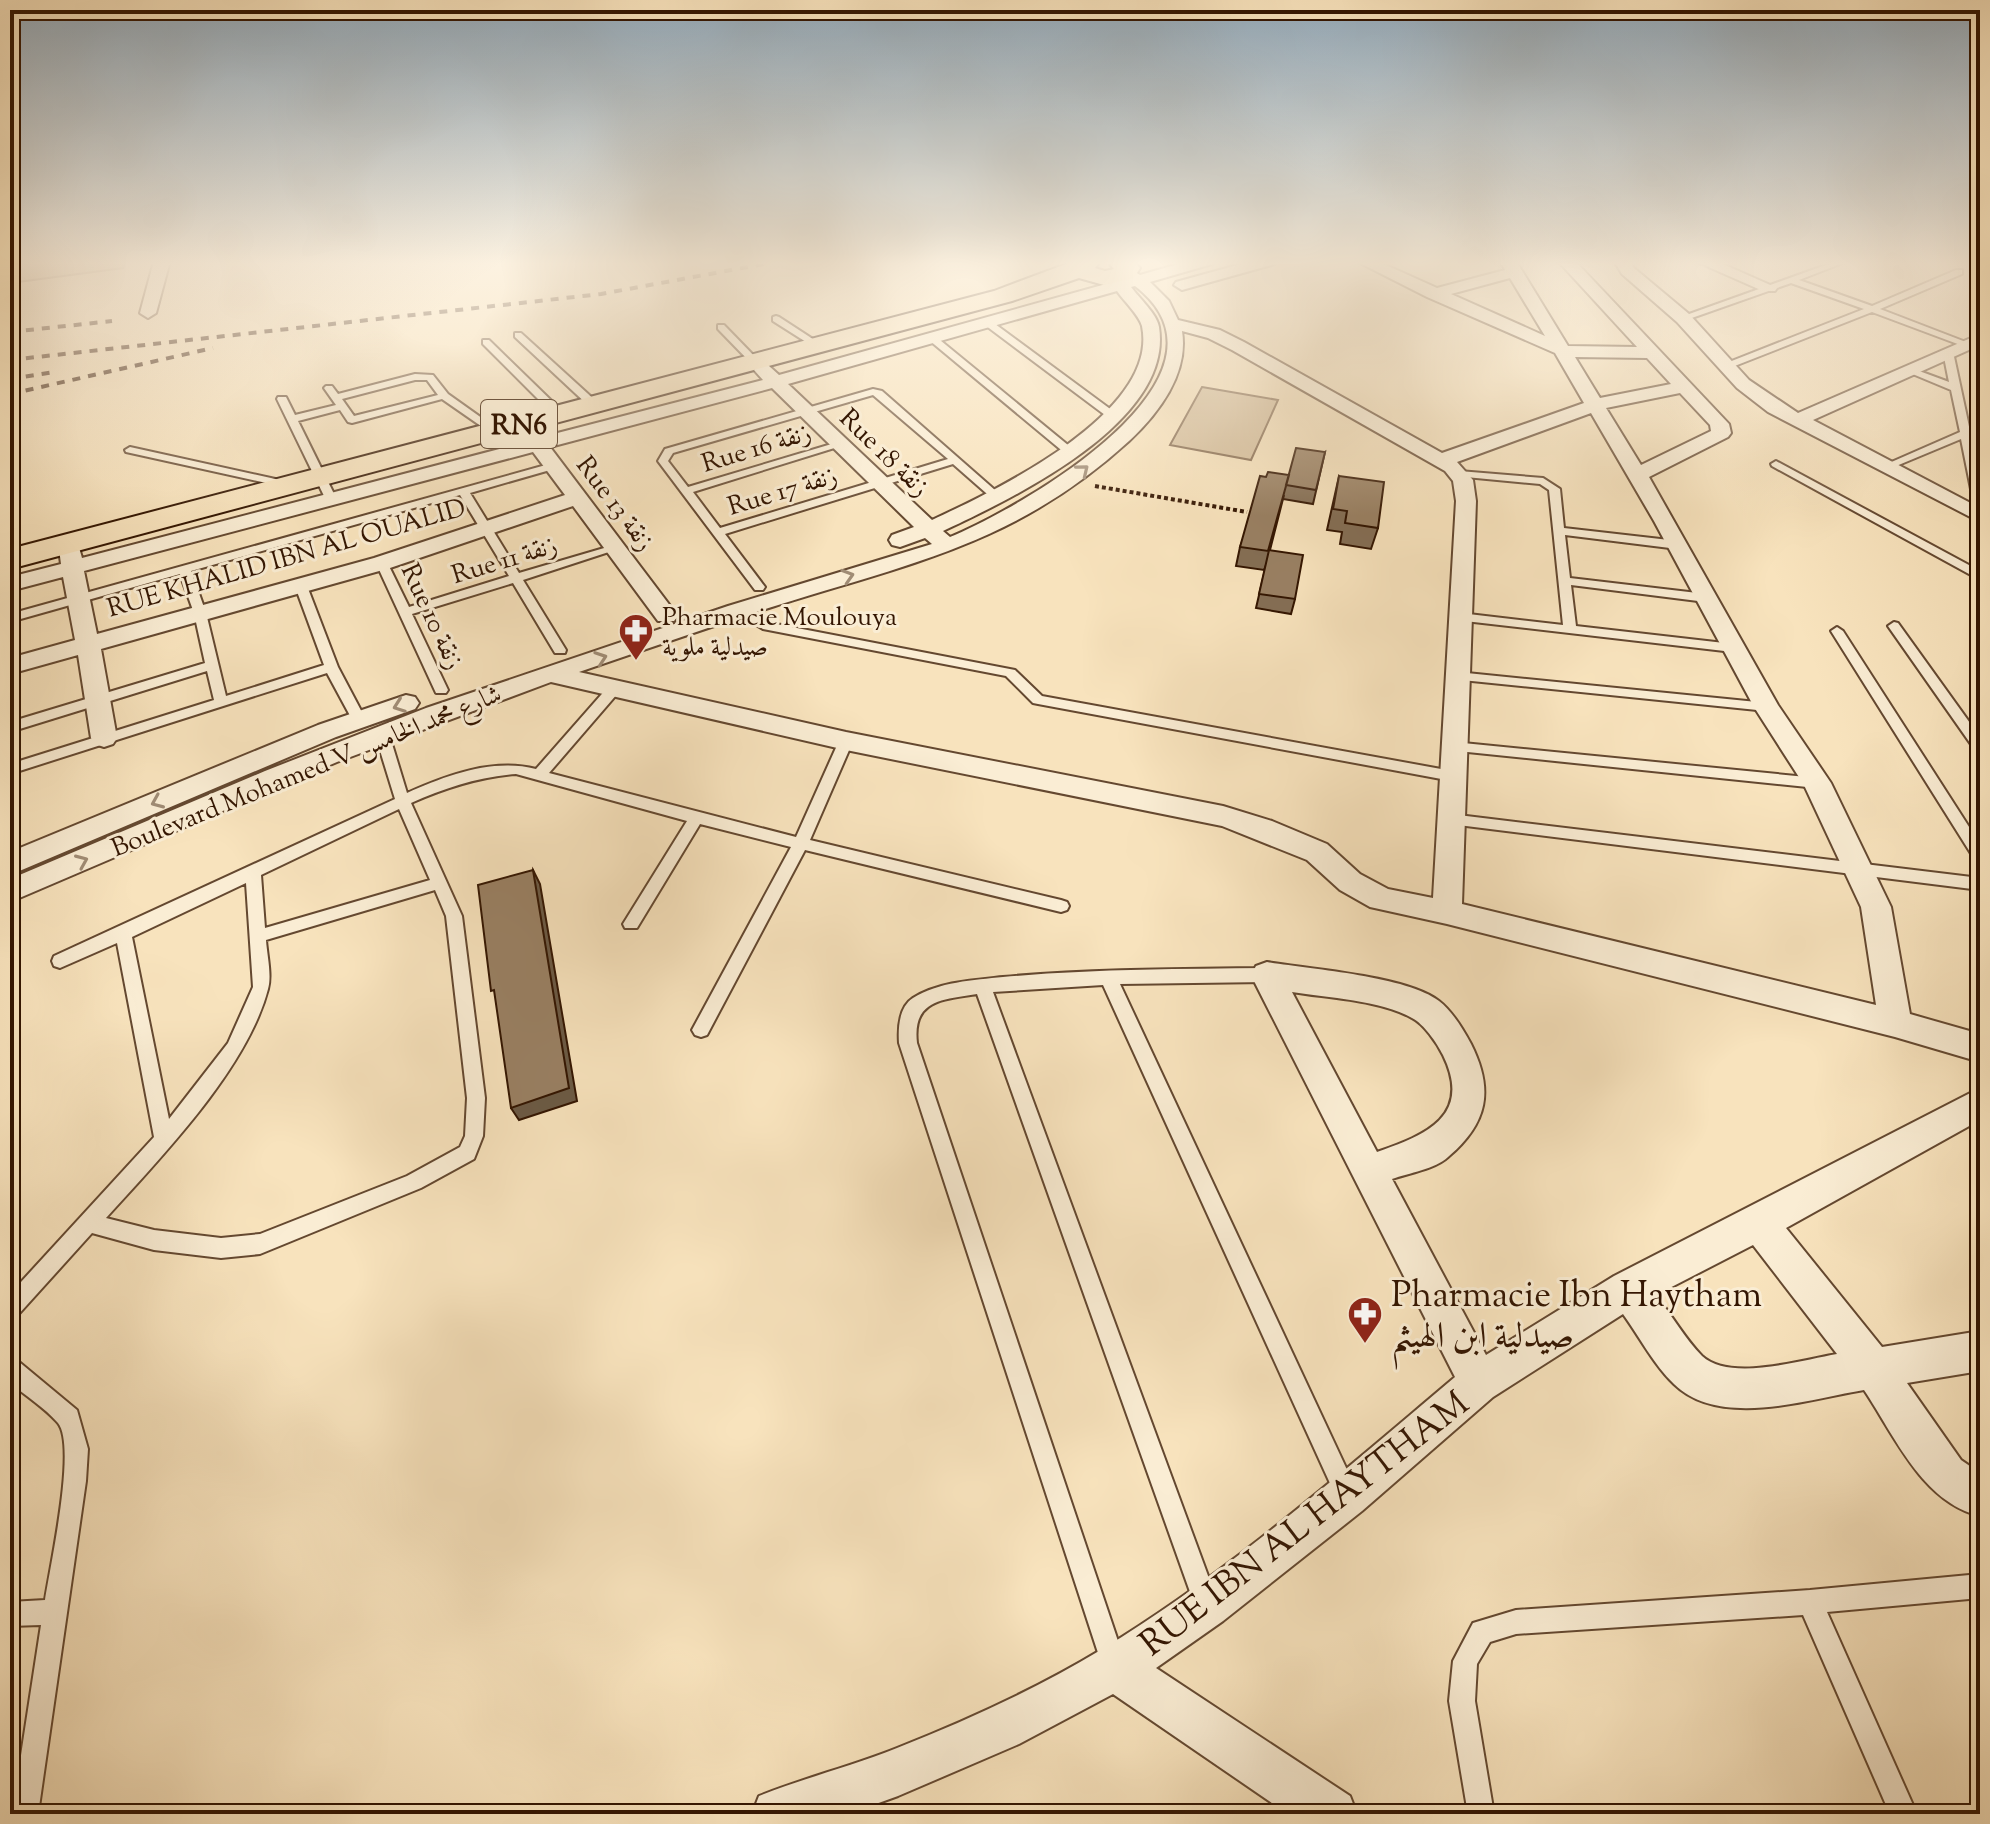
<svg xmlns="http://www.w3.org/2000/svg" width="1990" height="1824" font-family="'Sorts Mill Goudy',Amiri,serif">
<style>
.green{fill:#d7c09d;stroke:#856a4f;stroke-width:2}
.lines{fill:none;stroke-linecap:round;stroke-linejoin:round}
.lane-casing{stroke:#644830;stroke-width:4}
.street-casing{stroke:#644830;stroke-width:4}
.primary-casing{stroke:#331501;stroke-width:4}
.path{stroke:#331501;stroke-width:4;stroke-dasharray:4 3;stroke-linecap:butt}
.lane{fill:#faedd4;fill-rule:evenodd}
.street{fill:#faedd4;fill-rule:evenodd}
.primary{fill:#f8e3bd;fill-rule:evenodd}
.rail{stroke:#331501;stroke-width:4;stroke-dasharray:8 8;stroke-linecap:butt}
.wall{fill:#846e55;stroke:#331501;stroke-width:2}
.shaded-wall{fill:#6b5a45;stroke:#331501;stroke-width:2}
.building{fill:#998063;stroke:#331501;stroke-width:2}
.oneway{stroke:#a08c75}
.labels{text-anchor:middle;stroke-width:6;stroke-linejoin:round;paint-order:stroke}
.far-street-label{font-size:26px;fill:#331501;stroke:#faedd4}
.far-poi-label{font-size:26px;fill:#331501;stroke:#faedd4;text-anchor:start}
.shield{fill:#faedd4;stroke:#6f5640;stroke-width:2}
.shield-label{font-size:28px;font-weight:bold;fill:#331501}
.near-poi-label{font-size:36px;fill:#331501;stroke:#faedd4;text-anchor:start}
.near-street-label{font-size:36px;fill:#331501;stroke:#faedd4}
</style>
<rect width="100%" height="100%" fill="#f8e3bd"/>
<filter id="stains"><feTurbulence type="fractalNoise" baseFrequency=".0025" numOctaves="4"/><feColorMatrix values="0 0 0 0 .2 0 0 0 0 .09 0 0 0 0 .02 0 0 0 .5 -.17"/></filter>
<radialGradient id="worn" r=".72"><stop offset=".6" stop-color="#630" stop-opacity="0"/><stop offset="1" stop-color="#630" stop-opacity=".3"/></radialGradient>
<!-- green -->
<path class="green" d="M43,261h82l-2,7 -113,15v-18z
M1202,387l76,13 -27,60 -81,-15z"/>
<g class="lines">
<defs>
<path id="lane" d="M1837,261h11l-49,19 73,26 84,-36h6v4l-82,35 91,35 -8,2 -91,-34 -145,57 -5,-3 2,-2 140,-55 -73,-26 -105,37 -8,-2z
M776,316l3,1 43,28 -8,2 -41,-26v-4z
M985,321h6l126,93v4h-8l-124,-93z
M718,325h6l34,35v4h-6l-34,-35z
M515,333h6l77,70v4h-8l-75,-70z
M929,336h6l139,114v4h-8l-137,-114z
M483,340h6l74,72v4h-8l-72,-72z
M1948,349l5,3 27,126v29l-6,-3 -13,-65 -72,30 -9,-2 80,-35 -9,-42 -48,-20 8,-2 38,14 -6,-30z
M415,374l18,1 15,19 52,37 -9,2 -49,-34 -90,24 -4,-1 -8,-12 -42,11 38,77 -10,2 -49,-101 1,-2h8l9,18 41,-10 -12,-17 2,-2h6l6,8zM415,380h12l11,15 -84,21 -12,-17z
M873,389l9,2 122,107 -10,2 -41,-36 -228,70 40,53 -2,3h-8l-97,-129 7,-12zM873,395l75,64 -228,69 -27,-36 151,-47 -9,-2 -147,44 -20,-26 5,-8z
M130,447l159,35 5,3 -5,3 -163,-36 -1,-2z
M1776,461l204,110v9l-208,-114 -1,-2z
M553,463l5,3 -1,2 -87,25 49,80 92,-27 10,2 -98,32 43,70 -1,3h-10l-42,-70 -101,31 36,76 -2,3h-10l-60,-130 2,-3h8l23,47 100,-31 -49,-81 -269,76 15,42 20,83 98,-31 -29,-79 6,-4 6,4 31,81 28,53 -2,3h-10l-27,-50 -317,101v-10l204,-64 -7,-29 -197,61v-10l195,-59 -11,-50 -14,-39 -170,48v-8z
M1459,471l84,7 17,11 4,39 114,13 6,4 -6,4 -113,-14 5,43 136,16 6,4 -6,4 -135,-17 5,41 157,18 6,4 -6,4 -277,-32v-6l4,-1 103,12 -14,-135 -9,-6 -85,-8v-4z
M740,606l31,17 244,47 27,26 410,75 7,5 -7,5 -414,-77 -5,-1 -27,-27 -243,-47 -27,-16v-6z
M1894,622l4,1 82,114v15l-5,-2 -87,-124z
M1837,627l6,4 137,213v18l-5,-2 -144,-229z
M1457,672l310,31 7,4 -7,4 -315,-32v-6z
M613,686l5,1v6l-69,80 247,64 43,-96 7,-5 7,5 -43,99 251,60 6,2 2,4 -2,4 -6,2 -256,-62 -98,185 -6,2 -6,-2 -3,-5 99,-183 -91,-23 -63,104h-12l-2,-4 64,-103 -171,-47c-38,3 -71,14 -105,29l51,113 23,182 -2,38 -9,23 -53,29 -161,66 -39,4 -67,-8 -62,-17 -75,83 -7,3v-25l144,-157 -37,-194 -57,25 -6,-2 -2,-5 2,-5 341,-157 -20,-65 2,-3h10l2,3 18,59c40,-18 86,-35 129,-24l72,-82zM399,809l31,71 -165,48 -4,-53zM246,883l7,104 -25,56 -59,76 -37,-182zM435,890l11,26 21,182 -2,38 -5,11 -53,29 -147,58 -39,4 -67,-8 -48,-12c55,-61 141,-149 162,-229 4,-14 -1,-34 -2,-49z
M1453,742l364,36 7,5 -7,5 -369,-38 -2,-3 2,-3z
M1450,814l530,64v12l-530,-66 -7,-5z
M1267,968l6,2 2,5 -2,5 -6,2 -147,2 235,503 3,8 -3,8 -8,3 -8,-3 -236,-518 -110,7 225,611 -3,9 -9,3 -9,-3 -3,-9 -217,-609c-34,6 -65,5 -60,49l209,622 -3,9 -9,3 -9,-3 -3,-9 -203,-622c-1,-15 0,-36 14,-45 25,-16 61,-18 90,-21 88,-8 176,-8 264,-9z
M10,1103l6,2 3,12 -2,6 -7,2z
M10,1358l8,3 59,49 11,39 -2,32 -48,333h-26l29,-189 -31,1v-24l35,-2c5,-33 32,-154 13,-177 -13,-15 -33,-28 -48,-40z
M1980,1574v24l-153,14 90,202h-27l-87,-199 -287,19 -26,8 -13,22 -2,37 19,113h-26l-19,-113 4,-40 20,-38 43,-13 294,-20z"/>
<path id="street" d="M154,261h16l-14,52 -8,5 -8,-5z
M1189,261h25l-2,3 -62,18 19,19 9,19 42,10 24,12 198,111 142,-50 -29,-50 -128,-56 -71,-36h21l60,27 68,-18 -5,-9h16l52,85 69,1 -79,-86h17l154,163 2,9 -3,4 -79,40 129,228 53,78 60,124 19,107 70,20v28l-85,-25 -448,-113 -77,-17 -30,-17 -33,-30 -85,-34 -376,-76 -295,-68 -214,80 -327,140v-23l255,-108 161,-63 302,-102 204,-62 -7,-6 -25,9 -8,-2 -3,-5 3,-5 22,-8 -142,-139 -222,59 124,164 4,5 -4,5h-16l-85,-115 -183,62 -289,81 16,89 -4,6 -9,3 -9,-3 -4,-6 -13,-83 -68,19v-16l65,-18 -12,-63 -53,14v-14l51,-13 -2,-15 3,-5h16l4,14 444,-116 -10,-13 3,-4h14l9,12 221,-57 -9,-10 3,-4h12l10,9 345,-96 -6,-6 2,-3h12l8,5zM1510,278l35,58 -94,-42zM1135,286c118,91 -117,223 -185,251l-7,-6c70,-33 231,-109 216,-204 -2,-13 -20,-29 -28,-40zM1117,291c7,10 22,24 25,35 18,87 -148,165 -210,194l-144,-136zM1182,331l26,7 24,12 213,121 8,10 3,20 -23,397 -45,-9 -28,-15 -33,-30 -55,-23 -49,-15 -377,-74 -267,-60c65,-22 130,-45 196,-66 139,-44 241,-62 354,-165 29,-27 60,-67 53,-110zM1575,357l72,1 24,26 -71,14zM1680,393l30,32 1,6 -70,34 -35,-57zM1591,413l63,108 100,186 50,78 57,122 15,98 -414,-101 14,-403 -3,-21 -16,-18zM533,452l32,43 -191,63 -277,76 -13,-63z
M1252,261h25l-2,3 -93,26 -8,-5 2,-3z
M1614,261h16l4,7 55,46 60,66 49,33 182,-79v11l-167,75 167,88v14l-212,-110 -31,-24 -60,-66 -55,-48z
M1695,261h21l61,27 -2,3h-12z
M406,695l9,2 4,6 -4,6 -79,28 -326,138v-23l308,-127z
M1267,962c42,7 140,14 172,39 13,10 24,28 32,43 23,46 17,79 -23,113 -13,12 -39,16 -56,22l94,176 128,-79 366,-188v32l-194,108 96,119 98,-16v40l-73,12 54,77 19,13v43c-58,-14 -85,-80 -116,-126 -55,9 -144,39 -190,-6 -20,-19 -35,-48 -51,-70l-130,83 -131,114 -139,110 -67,47 194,128 7,18h-69l-175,-120 -94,50 -121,52 -50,18h-96l7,-18c45,-18 93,-30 138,-48 68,-27 139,-59 202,-97 128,-77 242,-178 356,-274l-204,-402 5,-9zM1292,992c35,6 89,8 120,26 12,6 25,25 31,37 30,61 -17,80 -66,97zM1753,1245l84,109c-35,6 -107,28 -135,2 -17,-17 -31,-42 -46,-61z"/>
<path id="primary" d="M1074,261h26l-5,7 10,3 9,-2 -7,-8h26l7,7 -6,10 -30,7 -25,-7 -67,23 -1002,268v-20l984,-258z"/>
</defs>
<!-- lane casing -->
<use href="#lane" class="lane-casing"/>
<!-- street casing -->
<use href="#street" class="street-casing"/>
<!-- primary casing -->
<use href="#primary" class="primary-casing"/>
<!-- path -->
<path class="path" d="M1095,486l152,26"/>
<!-- lane -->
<use href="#lane" class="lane"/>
<!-- street -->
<use href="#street" class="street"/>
<!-- primary -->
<use href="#primary" class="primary"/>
<!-- rail -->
<path class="rail" d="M10,332l102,-11
M10,360l591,-66 179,-33
M10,379l44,-7
M10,394l203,-46"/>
</g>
<!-- wall -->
<path class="wall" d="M1325,452l-12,52 -30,-5 1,-4 -14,55 25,49 -4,15 -35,-6 10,-43 -2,5 -28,-4 4,-19 26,-70 23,-2z
M1339,476l39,52 -7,21 -31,-5 2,-12 -15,-2z"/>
<!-- shaded-wall -->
<path class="shaded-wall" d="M533,870l7,14 37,217 -58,19 -8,-12z"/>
<!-- building -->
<path class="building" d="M1296,448l29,4 -9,38 -30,-5z
M1268,472l21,3 -21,76 -28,-4 20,-71 6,1z
M1339,476l45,6 -6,46 -33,-5 2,-12 -14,-2z
M1269,550l34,5 -8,44 -36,-5z
M533,870l36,218 -58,20 -17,-118 -3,1 -13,-106z"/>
<!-- one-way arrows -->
<defs><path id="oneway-chevron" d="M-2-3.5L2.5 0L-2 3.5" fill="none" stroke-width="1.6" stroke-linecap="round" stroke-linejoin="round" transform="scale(2)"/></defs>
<g class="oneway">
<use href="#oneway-chevron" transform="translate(1083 470) rotate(-39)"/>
<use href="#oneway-chevron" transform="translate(848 576) rotate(-17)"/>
<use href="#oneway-chevron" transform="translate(601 658) rotate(-19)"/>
<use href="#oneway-chevron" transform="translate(399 706) rotate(160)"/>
<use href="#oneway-chevron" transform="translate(157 802) rotate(157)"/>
<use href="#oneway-chevron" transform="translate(82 861) rotate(-23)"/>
</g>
<!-- sky -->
<linearGradient id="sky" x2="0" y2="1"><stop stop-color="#93abbd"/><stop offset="0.51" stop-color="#fcf2e1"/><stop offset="1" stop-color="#fcf2e1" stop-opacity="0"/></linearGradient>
<rect width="1990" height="516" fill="url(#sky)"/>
<!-- icons -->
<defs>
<symbol id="pharmacy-pin" viewBox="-11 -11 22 30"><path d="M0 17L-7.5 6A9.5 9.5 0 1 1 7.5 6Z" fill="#8f2418" stroke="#faedd4"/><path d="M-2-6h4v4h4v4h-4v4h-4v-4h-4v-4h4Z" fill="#fff"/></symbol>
</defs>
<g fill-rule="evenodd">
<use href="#pharmacy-pin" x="616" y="611" width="40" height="54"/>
<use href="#pharmacy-pin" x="1345" y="1294" width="40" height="54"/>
</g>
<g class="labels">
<!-- far-street labels -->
<g class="far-street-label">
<text transform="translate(756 447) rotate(-17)" y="9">Rue 16 زنقة</text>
<text transform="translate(885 452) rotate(44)" y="9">Rue 18 زنقة</text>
<text transform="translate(782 490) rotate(-17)" y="9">Rue 17 زنقة</text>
<text transform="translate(616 503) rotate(53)" y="9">Rue 13 زنقة</text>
<text transform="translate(286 557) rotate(-16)" y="9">RUE KHALID IBN AL OUALID</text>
<text transform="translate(504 559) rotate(-17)" y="9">Rue 11 زنقة</text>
<text transform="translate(433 616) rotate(65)" y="9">Rue 10 زنقة</text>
<text transform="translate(306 770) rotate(-22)" y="9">Boulevard Mohamed V شارع محمد الخامس</text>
</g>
<!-- far-poi labels -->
<g class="far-poi-label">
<text x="662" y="625">Pharmacie Moulouya<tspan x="662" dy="30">صيدلية ملوية</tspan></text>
</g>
<!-- shield labels -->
<rect class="shield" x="481" y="400" width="76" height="48" rx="6"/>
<g class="shield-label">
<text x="519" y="434">RN6</text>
</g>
<!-- near-poi labels -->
<g class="near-poi-label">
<text x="1391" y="1306">Pharmacie Ibn Haytham<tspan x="1391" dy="41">صيدلية ابن الهيثم</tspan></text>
</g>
<!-- near-street labels -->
<g class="near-street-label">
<text transform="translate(1303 1522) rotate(-38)" y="13">RUE IBN AL HAYTHAM</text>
</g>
</g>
<!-- margin -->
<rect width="1990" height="1824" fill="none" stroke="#f8e3bd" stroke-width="40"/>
<rect x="12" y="12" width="1966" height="1800" fill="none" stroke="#331501" stroke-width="4"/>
<rect x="20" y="20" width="1950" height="1784" fill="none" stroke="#331501" stroke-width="2"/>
<rect width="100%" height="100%" filter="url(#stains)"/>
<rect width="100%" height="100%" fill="url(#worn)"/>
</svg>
